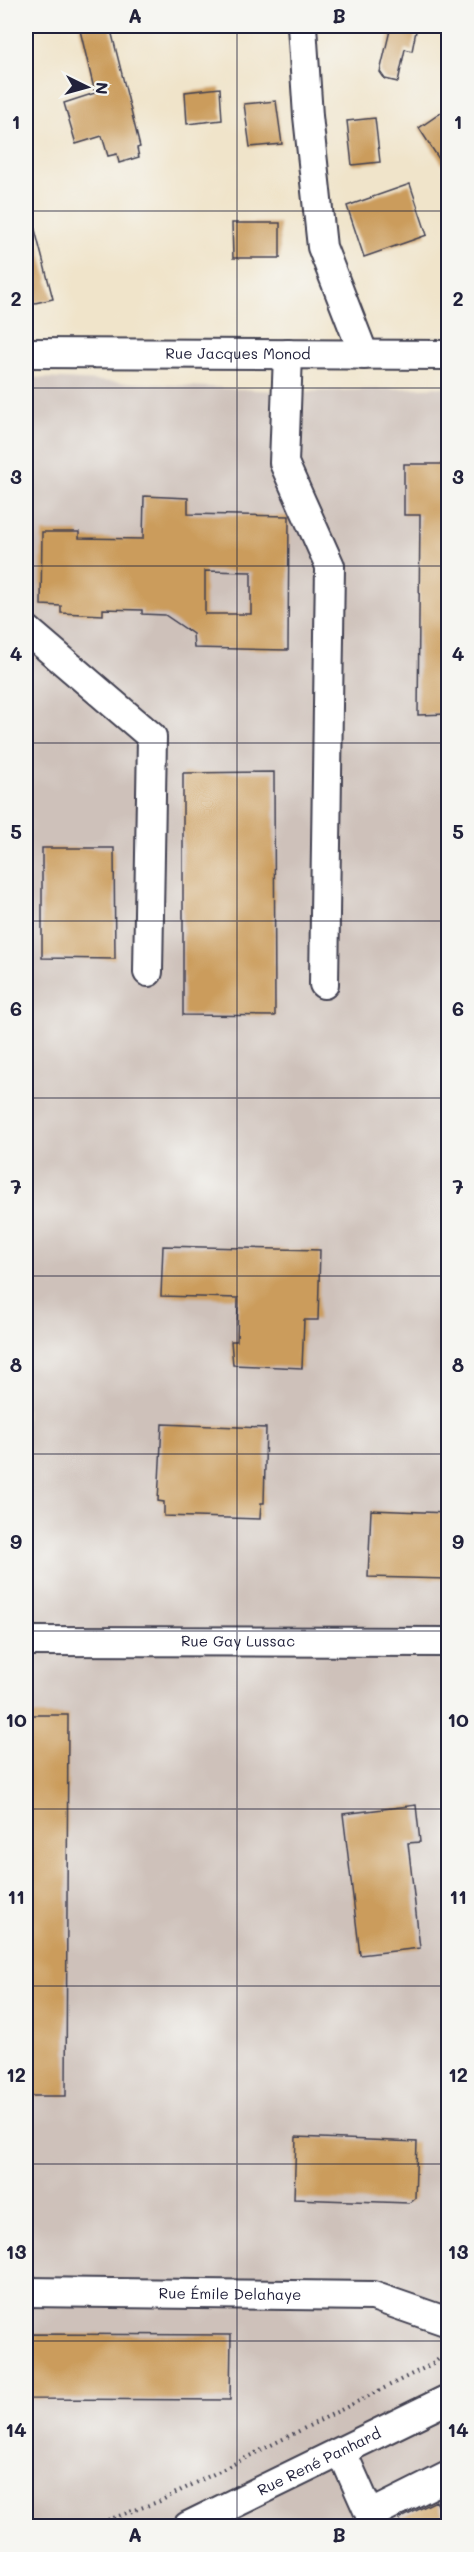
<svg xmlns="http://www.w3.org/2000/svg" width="474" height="2552" font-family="Mali,sans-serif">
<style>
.industrial{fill:#cec1ba}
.building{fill:#cb9c5b;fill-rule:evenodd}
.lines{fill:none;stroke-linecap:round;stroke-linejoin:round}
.minor-casing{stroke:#413f50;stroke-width:32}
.path{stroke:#413f50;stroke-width:4;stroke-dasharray:1.5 4.5;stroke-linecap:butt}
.minor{stroke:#fff;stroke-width:28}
.grid{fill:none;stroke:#22223b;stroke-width:1.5;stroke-opacity:0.55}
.labels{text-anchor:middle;stroke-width:4.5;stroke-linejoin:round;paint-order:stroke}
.street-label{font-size:15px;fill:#22223b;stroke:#f6f6f2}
.neatline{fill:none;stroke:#22223b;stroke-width:2}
.grid-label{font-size:20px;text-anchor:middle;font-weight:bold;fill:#22223b}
</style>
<rect width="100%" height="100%" fill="#f6f6f2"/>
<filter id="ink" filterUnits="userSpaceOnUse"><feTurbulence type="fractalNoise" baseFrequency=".0167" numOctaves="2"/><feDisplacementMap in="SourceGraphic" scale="12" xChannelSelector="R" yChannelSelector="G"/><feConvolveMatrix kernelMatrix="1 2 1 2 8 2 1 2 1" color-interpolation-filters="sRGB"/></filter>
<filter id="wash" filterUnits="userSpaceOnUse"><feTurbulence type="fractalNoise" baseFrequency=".008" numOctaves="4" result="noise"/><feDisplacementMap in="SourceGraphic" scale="24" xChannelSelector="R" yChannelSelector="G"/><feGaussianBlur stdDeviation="1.35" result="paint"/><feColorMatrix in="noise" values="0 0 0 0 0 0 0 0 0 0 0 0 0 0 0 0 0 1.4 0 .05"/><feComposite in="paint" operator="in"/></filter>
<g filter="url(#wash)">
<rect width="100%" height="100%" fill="#f0e4ca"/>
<!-- industrial -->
<path class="industrial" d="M26,377l269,15 153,-5v2139h-422z"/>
<g id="blocks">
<!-- building -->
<path class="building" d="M79,26h31l30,121 -3,1 2,9 -20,6 -2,-9 -9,2 -6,-20 -26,8 -12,-41 31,-10z
M391,26h26l-5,25 -7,-2 -7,33 -13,-3 -5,-7z
M220,88l2,32 -35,4 -2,-32z
M276,101l6,43 -32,3 -6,-43z
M448,108v65l-29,-45z
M375,118l5,44 -28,3 -5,-44z
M410,184l17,51 -63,22 -17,-51z
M32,218l21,81 -27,6v-86z
M232,223h48v35h-47z
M404,464h44v250l-30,1 2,-200h-16z
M144,496l44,2v16l101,2 -1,134 -94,-2 -1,-14 -28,-19 -23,-1v-4l-39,-1v6l-42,-2v-7l-20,-1 1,-73h37v6l64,1zM205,571l46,1v42h-46z
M274,772l1,244 -92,-1v-242z
M42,848h72l1,111 -73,-1z
M163,1246l157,4 -2,70h-14l-2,48 -69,-3 -2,-24h6l1,-43 -77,-2z
M162,1424l104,4 -2,75h-3l-1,16 -96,-3v-14l-6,-1z
M371,1510l77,3v66l-80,-2z
M26,1715h42l-2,381h-40z
M416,1805l4,37 -12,1 12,105 -60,7 -17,-141z
M296,2137l121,5 -2,56 -6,5 -115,-4z
M26,2334l205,1 -1,65 -204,-1z
M436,2501l12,25h-45l-4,-7z"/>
</g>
</g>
<g filter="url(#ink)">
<use href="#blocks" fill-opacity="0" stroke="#413f50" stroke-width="1.5"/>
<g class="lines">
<defs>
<g id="minor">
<path d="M302,26l6,90 14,131 42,108"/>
<path id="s1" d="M26,353l422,2"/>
<path d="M288,354l-4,109 46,103 -6,418"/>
<path d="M26,629l126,108 -4,235"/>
<path id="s2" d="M26,1641l422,1"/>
<path id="s3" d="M26,2292l347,4 75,26"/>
<path d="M342,2452l33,74"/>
<path d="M370,2515l78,-39"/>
<path id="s4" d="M188,2526l260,-127"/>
</g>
</defs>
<!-- minor casing -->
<use href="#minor" class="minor-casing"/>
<!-- path -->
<path class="path" d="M91,2526l69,-25 274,-138 14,-12"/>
<!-- minor -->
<use href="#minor" class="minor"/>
</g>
</g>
<!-- grid -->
<path class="grid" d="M237,26v2500M26,211h422M26,388h422M26,566h422M26,743h422M26,921h422M26,1098h422M26,1276h422M26,1454h422M26,1631h422M26,1809h422M26,1986h422M26,2164h422M26,2341h422"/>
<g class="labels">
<!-- street labels -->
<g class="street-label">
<text dy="5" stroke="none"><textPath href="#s1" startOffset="212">Rue Jacques Monod</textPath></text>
<text dy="5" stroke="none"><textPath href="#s2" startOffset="212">Rue Gay Lussac</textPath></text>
<text dy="5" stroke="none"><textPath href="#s3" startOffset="204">Rue Émile Delahaye</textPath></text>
<text dy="5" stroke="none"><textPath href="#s4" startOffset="146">Rue René Panhard</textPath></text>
</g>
</g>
<!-- margin -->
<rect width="474" height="2552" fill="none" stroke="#f6f6f2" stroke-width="66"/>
<!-- north arrow -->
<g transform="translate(87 87) rotate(95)" stroke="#f6f6f2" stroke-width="4.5" paint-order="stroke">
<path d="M0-4.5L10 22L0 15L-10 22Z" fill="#22223b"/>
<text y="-9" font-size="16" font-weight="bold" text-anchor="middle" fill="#22223b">N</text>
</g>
<rect x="33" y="33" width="408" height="2486" class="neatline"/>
<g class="grid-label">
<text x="135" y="23">A</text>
<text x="339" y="23">B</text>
<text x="16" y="129">1</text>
<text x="458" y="129">1</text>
<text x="16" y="306">2</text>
<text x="458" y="306">2</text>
<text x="16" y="484">3</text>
<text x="458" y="484">3</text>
<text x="16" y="661">4</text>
<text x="458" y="661">4</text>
<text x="16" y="839">5</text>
<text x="458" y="839">5</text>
<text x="16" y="1016">6</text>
<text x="458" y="1016">6</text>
<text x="16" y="1194">7</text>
<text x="458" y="1194">7</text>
<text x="16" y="1372">8</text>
<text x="458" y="1372">8</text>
<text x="16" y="1549">9</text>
<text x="458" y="1549">9</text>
<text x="16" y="1727">10</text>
<text x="458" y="1727">10</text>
<text x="16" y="1904">11</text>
<text x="458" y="1904">11</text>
<text x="16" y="2082">12</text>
<text x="458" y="2082">12</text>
<text x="16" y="2259">13</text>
<text x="458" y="2259">13</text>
<text x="16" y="2437">14</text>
<text x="458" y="2437">14</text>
<text x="135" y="2542">A</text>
<text x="339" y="2542">B</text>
</g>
</svg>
